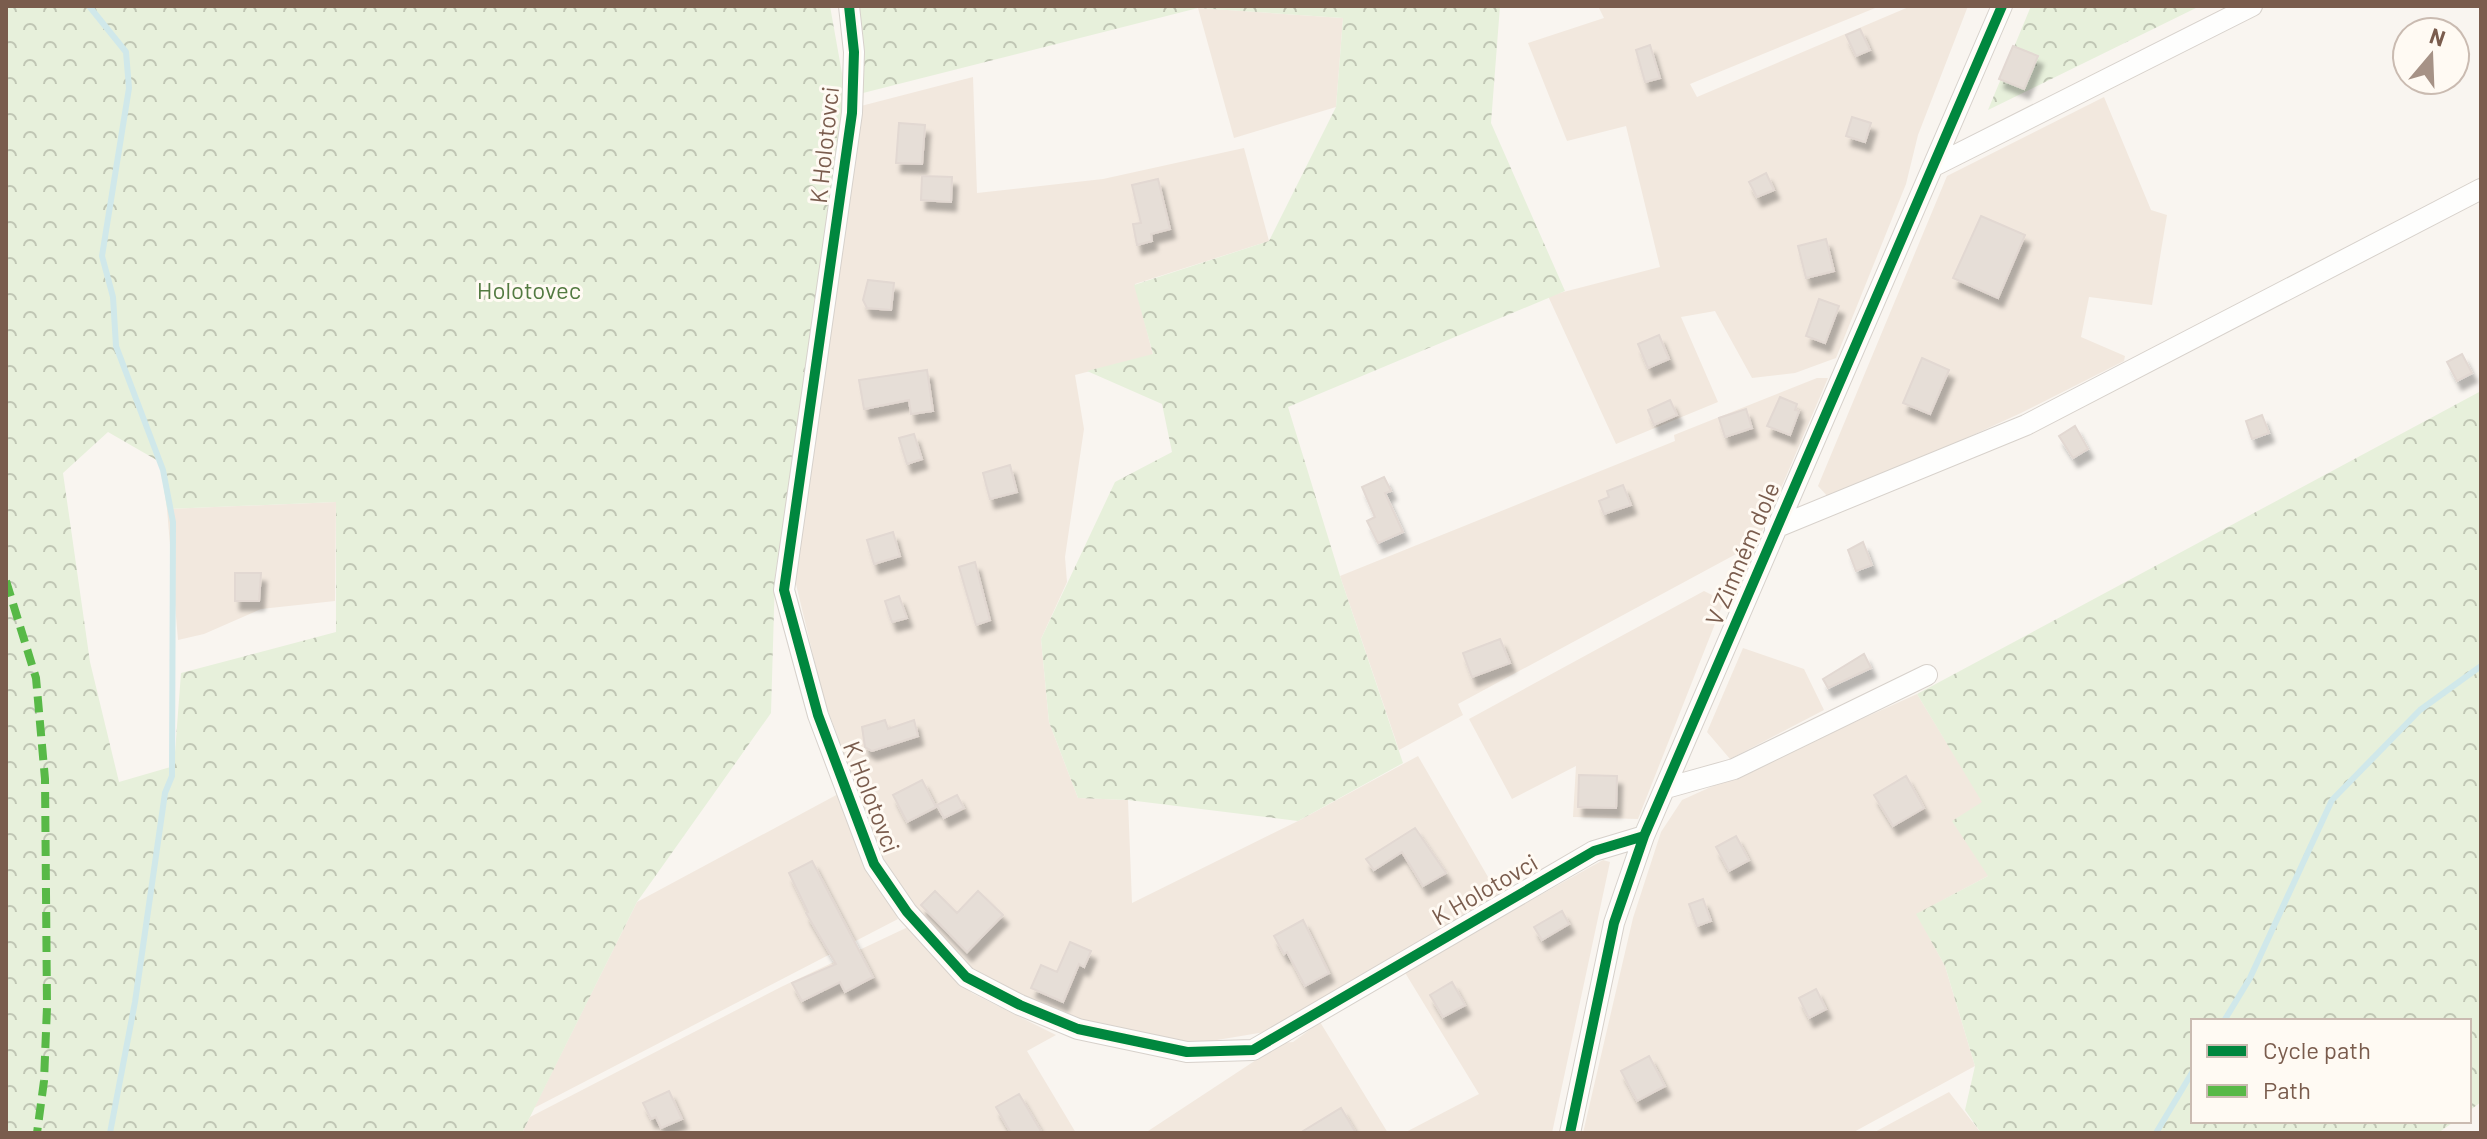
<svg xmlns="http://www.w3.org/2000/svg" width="2487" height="1139" font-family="Barlow,sans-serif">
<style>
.residential{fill:#f2e8de}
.forest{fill:url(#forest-crowns);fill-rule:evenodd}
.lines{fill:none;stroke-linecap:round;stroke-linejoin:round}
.stream{stroke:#d0e8ea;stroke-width:6}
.building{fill:#e6ded7;stroke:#e2d8d2;stroke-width:2;filter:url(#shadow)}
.minor-casing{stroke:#d7d1cb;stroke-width:22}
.minor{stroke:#fefefd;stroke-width:20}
.quiet{stroke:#58b947;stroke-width:8;stroke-dasharray:16 8;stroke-linecap:butt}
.cycleway-casing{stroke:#fffaf3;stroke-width:15}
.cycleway{stroke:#00873e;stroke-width:10}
.labels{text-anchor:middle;stroke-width:6;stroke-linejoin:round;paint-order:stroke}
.street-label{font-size:24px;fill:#7a5c4d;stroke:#fffaf3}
.park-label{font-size:24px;fill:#537a41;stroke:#fffaf3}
</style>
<defs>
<pattern id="forest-crowns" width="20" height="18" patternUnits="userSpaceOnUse" patternTransform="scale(2)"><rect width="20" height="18" fill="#e7f0db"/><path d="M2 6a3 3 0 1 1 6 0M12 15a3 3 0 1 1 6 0" fill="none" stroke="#c0c6b4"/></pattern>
<filter id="shadow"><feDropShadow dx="5" dy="9" stdDeviation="2" flood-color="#0004"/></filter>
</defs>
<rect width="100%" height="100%" fill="#f9f5f0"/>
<!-- residential -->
<path class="residential" d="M1598,6h282l-190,78 7,13 214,-91h57l-50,129 -12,49 -70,174 -41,15 -43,5 -37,-67 -34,6 37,85 -102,42 -68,-148 112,-29 -34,-141 -59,15 -39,-98 76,-25z
M1198,8l145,10 -7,89 -102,31z
M973,77l4,116 126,-14 141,-31 25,93 -134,43 18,71 -78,20 9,54 -19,128 2,25 -26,57 8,83 29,76 50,2 4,103 166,-82 120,-65 81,140 -228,135 -78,13 -102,-18 -78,-29 -40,-27 -60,-59 -23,-34 -66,-177 -31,-128 68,-466z
M2104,97l47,113 16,5 -15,90 -63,-8 -8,40 44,19 -1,5 -103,52 -190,87 -13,-14 129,-310z
M1817,378h11l-64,150 -13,18 -293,158 5,11 -64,35 -59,-174 335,-135 -1,-6z
M336,502l-1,99 -74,8 -57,25 -26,6 -11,-131z
M1704,591l20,10 -86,218 -65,-2 3,-51 -64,33 -43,-80z
M1743,648l61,21 20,41 -94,49 -23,-27z
M1917,694l66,108 5,74 -71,38 28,52 30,100 -123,67h-269l50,-215 28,-86 21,-32z
M840,793l58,126 -364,189 103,-206z
M1603,860l7,2 -58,271h-148l75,-39 -75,-123z
M908,927l30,35 34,31 84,42 -29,16 49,82h-554l8,-16 251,-130z
M1320,1022l68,111h-243l137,-90 11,-1z
M1949,1092l32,41h-108z"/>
<!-- forest -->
<path class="forest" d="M6,6h824l18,101 -73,469 -4,137 -134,189 -115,231h-516zM108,432l52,30 7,47 169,-7v130l-155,41 -7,93 -55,16 -29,-120 -27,-189z
M853,6h647l-9,117 74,168 -277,116 52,169 63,187 -105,58 -170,-21 -50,-2 -29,-76 -8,-83 74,-157 57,-30 -10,-48 -75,-33 66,-17 -19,-69 135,-44 67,-134 7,-89 -145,-10 -335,85z
M2031,6h169l-212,104z
M2481,391v711l-12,9v-90h-276v100h262l-17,12h-457l-16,-23 10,-44 -30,-100 -29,-52 72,-38 -36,-55 30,-19 -65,-108z"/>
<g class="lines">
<!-- stream -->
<path class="stream" d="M89,6l37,46 3,36 -27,168 11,41 3,49 47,124 10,52 -1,254 -7,17 -30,209 -25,131
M2224,1021l26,-43 82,-178 88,-90 61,-44
M2156,1133l37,-62"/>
</g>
<!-- building -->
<path class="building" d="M1860,29l10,21 -14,6 -10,-21z
M1650,45l10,33 -15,4 -9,-32z
M2013,46l25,10 -14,33 -25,-10z
M1852,117l19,6 -6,19 -19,-6z
M899,123l26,2 -3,39 -26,-1z
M1766,173l8,17 -17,7 -8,-15z
M922,176l30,1 -1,25 -30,-2z
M1158,179l12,50 -19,5 1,7 -15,4 -4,-21 8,-1 -9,-38z
M1981,216l44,19 -27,63 -45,-20z
M1826,239l8,32 -28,7 -8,-32z
M868,280l26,3 -3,27 -24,-2 -4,-8z
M1819,299l20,7 -14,37 -19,-7z
M1659,335l10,24 -21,9 -10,-24z
M2462,354l10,19 -15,8 -10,-19z
M1922,358l27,12 -19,44 -27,-11z
M927,370l6,41 -22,3 -2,-14 -45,9 -5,-29z
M1780,397l17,7 -2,6 4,1 -9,24 -23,-9z
M1670,400l7,15 -23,10 -6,-15z
M1746,409l6,19 -27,9 -6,-19z
M2262,415l7,18 -17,6 -6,-18z
M2075,426l13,23 -15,9 -14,-22z
M914,434l8,25 -15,5 -8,-26z
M1010,465l7,27 -27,7 -7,-26z
M1384,477l7,14 -6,2 18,39 -25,11 -11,-22 8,-4 -13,-30z
M1623,485l8,20 -27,9 -5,-13 10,-4 -2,-6z
M893,532l7,24 -26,8 -7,-24z
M1863,542l9,23 -16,6 -8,-21z
M975,562l15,58 -14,5 -17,-58z
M235,573h26l-2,28h-24z
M899,596l8,22 -15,4 -7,-21z
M1500,639l10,24 -38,14 -9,-24z
M1864,654l7,14 -43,20 -5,-9z
M885,720l3,9 26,-9 4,16 -46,15 -7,-4 -3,-20z
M1579,775l38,1 -1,32 -38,-1z
M1906,776l18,32 -31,18 -19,-31z
M922,780l14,27 -29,15 -14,-27z
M957,795l7,13 -20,10 -7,-13z
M1415,828l31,45 -23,13 -21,-34 -28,18 -8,-11z
M1736,836l13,24 -20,11 -13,-24z
M812,861l61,116 -28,15 -5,-10 -38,19 -10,-18 44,-19 -30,-51 2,-1 -19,-39z
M935,891l22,22 21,-22 25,24 -36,37 -46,-47z
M1703,899l8,22 -14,5 -8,-22z
M1562,911l7,13 -27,16 -8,-13z
M1303,920l26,53 -24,13 -18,-34 -3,2 -10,-18z
M1070,942l21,9 -7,16 -5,-3 -16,38 -32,-14 10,-23 16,7z
M1452,982l13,23 -22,12 -13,-22z
M1816,989l10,20 -17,9 -10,-20z
M1649,1056l16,30 -28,15 -16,-30z
M669,1091l13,28 -21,9 -5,-11 -5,2 -8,-16z
M1019,1094l23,39h-31l-15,-26z
M1341,1108l15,25h-56z"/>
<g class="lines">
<defs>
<path id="minor" d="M849,6l5,46 -2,61 -68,477 34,125 56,149 33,48 59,65 54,28 58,24 109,23 66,-2 341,-199 50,-15
M1934,166l318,-160
M1775,528l251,-103 455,-236
M1666,788l68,-19 193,-94
M1570,1133l44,-210 30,-87 358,-830"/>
</defs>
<!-- minor casing -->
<use href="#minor" class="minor-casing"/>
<!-- minor -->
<use href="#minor" class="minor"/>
<!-- quiet -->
<path class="quiet" d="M6,581l30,97 9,101 2,228 -3,74 -7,52"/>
<defs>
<path id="cycleway" d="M849,6l5,46 -2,61 -68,477 34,125 56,149 33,48 59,65 54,28 58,24 109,23 66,-2 341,-199 50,-15
M1570,1133l44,-210 30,-87 358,-830"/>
</defs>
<!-- cycleway casing -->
<use href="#cycleway" class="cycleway-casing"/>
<!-- cycleway -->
<use href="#cycleway" class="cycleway"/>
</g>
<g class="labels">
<!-- street labels -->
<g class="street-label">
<text transform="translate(825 145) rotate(-84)" y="8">K Holotovci</text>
<text transform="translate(1743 554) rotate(-67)" y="8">V Zimném dole</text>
<text transform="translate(871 797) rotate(69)" y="8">K Holotovci</text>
<text transform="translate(1485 890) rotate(-30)" y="8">K Holotovci</text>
</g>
<!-- park labels -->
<g class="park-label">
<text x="529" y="299">Holotovec</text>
</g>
</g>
<!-- border -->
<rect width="2487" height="1139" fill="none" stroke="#7a5c4d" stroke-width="16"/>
<!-- legend -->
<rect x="2191" y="1019" width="280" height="104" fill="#fffaf3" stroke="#cabbb1" stroke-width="2"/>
<rect x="2207" y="1045" width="40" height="12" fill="#00873e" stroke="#cabbb1" stroke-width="2"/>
<text x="2263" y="1059" font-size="24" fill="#7a5c4d">Cycle path</text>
<rect x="2207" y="1085" width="40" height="12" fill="#58b947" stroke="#cabbb1" stroke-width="2"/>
<text x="2263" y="1099" font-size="24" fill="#7a5c4d">Path</text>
<!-- north arrow -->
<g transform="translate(2431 56) rotate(19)"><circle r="38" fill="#fffaf3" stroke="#cabbb1" stroke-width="2"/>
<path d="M0-6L14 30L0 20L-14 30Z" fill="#a69286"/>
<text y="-12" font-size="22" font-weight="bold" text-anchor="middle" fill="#7a5c4d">N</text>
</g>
</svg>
